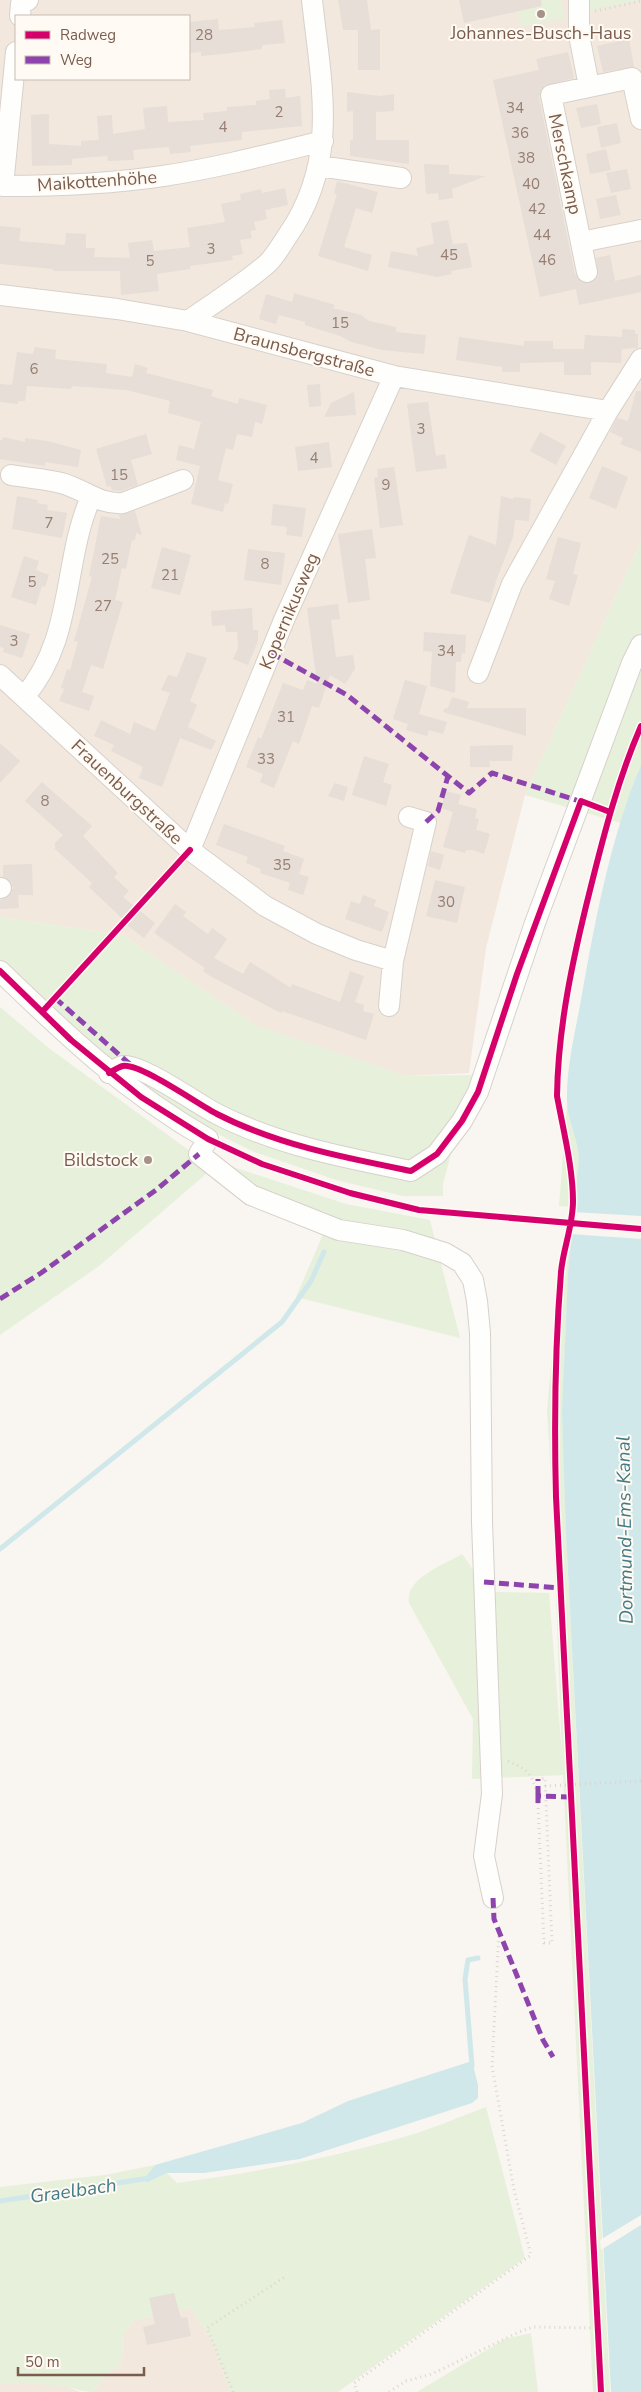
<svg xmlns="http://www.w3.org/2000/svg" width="641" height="2392" font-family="'Nunito Sans',sans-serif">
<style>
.residential{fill:#f2e8de;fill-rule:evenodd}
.green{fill:#e7f0db}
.water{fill:#d0e8ea}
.pier{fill:#f9f5f0}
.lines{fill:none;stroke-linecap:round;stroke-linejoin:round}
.stream{stroke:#d0e8ea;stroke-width:5}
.building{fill:#e6ded7}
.minor-casing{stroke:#d7d1cb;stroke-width:22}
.path{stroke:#dcd5d0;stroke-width:3;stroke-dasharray:1 4;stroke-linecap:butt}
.minor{stroke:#fefefd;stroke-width:20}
.quiet{stroke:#8e44ad;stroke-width:5;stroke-dasharray:10 5;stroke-linecap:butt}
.cycleway-casing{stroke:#fffaf3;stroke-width:9}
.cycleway{stroke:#d6006c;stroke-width:6}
.poi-dot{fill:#a69286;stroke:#fffaf3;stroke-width:2}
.labels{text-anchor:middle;stroke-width:4;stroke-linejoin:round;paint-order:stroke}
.number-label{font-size:15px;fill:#977e72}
.poi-label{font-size:18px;fill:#7a5c4d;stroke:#fffaf3}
.street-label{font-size:18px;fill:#7a5c4d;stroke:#fffaf3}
.water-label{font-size:19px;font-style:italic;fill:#437c86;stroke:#fffaf3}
</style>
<rect width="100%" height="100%" fill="#f9f5f0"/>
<!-- residential -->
<path class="residential" d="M0,0h641v541l-116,254 -39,153 -17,125 -63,3 -150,-50 -134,-91 -122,-18zM16,16h173v63h-173z
M191,2308l20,31 19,53h-138l16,-19 14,-9 1,-30 12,-14z
M29,2382l39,5 12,5h-80v-9z"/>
<!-- green -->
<path class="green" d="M515,0h46l4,18 -44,9z
M587,0h54l-54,12z
M641,541v224l-20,58 -96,-28z
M0,917l122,18 133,90 151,51 66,-1 -29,109v12h-40l-67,-16 -84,-29 -64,-32 -53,-37 -135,-121z
M0,1007l50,42 163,119 -114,98 -99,69z
M568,1092c-1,19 7,35 10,53 4,20 -1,42 -3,62l-16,-1z
M221,1163l125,41 84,16 30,118 -164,-41 28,-65z
M563,1235h9c-10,100 -9,199 -6,299l44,858h-17l-30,-617 -91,4 1,-60 -64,-116c-4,-25 35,-38 53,-49l27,38 60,1 13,162 -10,-264 -5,-80z
M486,2107l39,151 -187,134h-108l-19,-53 -20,-31 -56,12 -12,14 -1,30 -14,9 -16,19c-10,0 -17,-4 -27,-5 -22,-3 -43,-5 -65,-4v-196l105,-12 50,-10 -9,11v7l21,-10 10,10c74,-10 148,-24 220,-44 30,-8 60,-21 89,-32z
M531,2333l7,59h-121l88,-53z"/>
<!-- water -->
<path class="water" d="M641,765v1627h-30l-45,-858 -4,-122 6,-138 11,-116c-1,-19 -11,-37 -12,-56 -1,-34 8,-69 14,-102 14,-79 29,-161 60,-235z
M472,2061l6,24v13l-6,5 -172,56 -96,14h-37l-21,10v-7l9,-11 147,-42 46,-22z"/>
<!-- pier -->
<path class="pier" d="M572,1212l69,4v23l-71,-5z
M641,2215v10l-40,25 -1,-10z"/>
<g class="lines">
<!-- stream -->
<path class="stream" d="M0,1549l282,-227 29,-41 13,-29
M472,2066l-7,-87 3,-19 10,-2
M0,2201l150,-23"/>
</g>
<!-- building -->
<path class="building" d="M338,0h29l4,30 9,-1v41h-22v-40h-15z
M459,0h82l1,6 -78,17z
M218,19l1,11 36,-3 -1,-4 28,-3 3,23 -23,2v4l-40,5 -21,2v-4l-12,1v-31z
M629,39l5,28 -31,5 -6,-26z
M568,52l6,26 -30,8 -5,11 36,177 8,9 11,-2 4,-6 -2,-17 14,-3 5,26 26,-6v17l-62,13 -3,-16 -36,8 -47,-217 46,-10 -3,-11z
M285,89l1,9 14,-2 2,30 -60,6v8l-52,6 1,6 -21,2 -1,-7 -13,1 -23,2 1,10 -26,1 -1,-5 -15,1 -20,2v6l-40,1 -1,-51 18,-1v30l32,2v-5l18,-1 -2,-24 15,-1 1,19 32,-5 -2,-21 24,-2 1,16 36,-2 -1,-7 24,-2v-4l29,-2v-4l14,-2 -1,-9z
M347,92l33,4 14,-2v17l-18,1v28h33v24l-59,-8v-16h3v-29l-6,1z
M597,104l4,20 -20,4 -5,-20z
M617,123l4,20 -20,5 -4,-21z
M606,149l5,21 -21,4 -4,-20z
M424,164l25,1v9l37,2 -34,13 1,9 -14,2 -1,-7 -12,1z
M627,169l4,20 -20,4 -5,-20z
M337,181l41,11 -6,21 -16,-5 -12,39 28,8 -4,16 -50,-15 19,-62 -3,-1z
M285,188l3,17 -23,5 2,9 -13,3 2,8 -6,1 2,7 -12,2 3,14 -11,2 1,4 -43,6v3l-33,5 2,17 -38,4 -1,-24h-67v-2l-53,-5v-38l21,2 -2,13 46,4 1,-12 20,1v14h9l-1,9 36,1 -2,-15 24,-3 2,11 36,-4 -3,-19 38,-6 -4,-18 20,-4 -1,-6 21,-5 1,4z
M616,195l5,20 -21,4 -4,-20z
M448,220l5,24 14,-1 5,24 -21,4 1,3 -15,3 -49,-10 3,-16 27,5 -2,-8 18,-4 -3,-21z
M294,293l41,12 -2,3 28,7 8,6 27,6v5l30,3 -2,19 -42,-4 -34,-9v-1l-8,-4 -35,-11v-3l-26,-7 -3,9 -17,-5 7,-25 26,8z
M622,329l13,1v4h3v14l-16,1v-4l-1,18 -30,-1v13h-27v-13l-44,1v9h-18v-5l-46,-7 3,-23 65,9v-5h29v8h31l1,-14 37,2z
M35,347l21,3 -1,9 52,5 -1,9 26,4 3,-13 13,4 -2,5 67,17 -2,6 27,8 1,-6 28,7 -5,19 -7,-2 -3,15 -15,-3 -4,16 -7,-2 -8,32 15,4 -5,20 -3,-1 -2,9 -32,-8 9,-38 -24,-6 3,-15 15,4 7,-27 -33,-9 2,-12 -44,-11 -54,-4 -1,3 -44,-3 -2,15h-7v3l-18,-2v-18l12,1 5,-33 16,2z
M320,384l1,22 -12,1 -2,-22z
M636,391h5v61l-21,-8 3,-6 -13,-6 7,-14 11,3z
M354,392l2,23 -32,2 7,-14z
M428,402l8,54 9,-2 2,14 -31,4 -9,-68z
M540,432l26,14 -10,19 -26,-14z
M146,434l6,20 -21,6 7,25 -17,6 -9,-1 -2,-4 -3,1 -11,-38z
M3,437l22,5v-4l22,3 34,9 -3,17 -33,-5v4l-45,-7v-19h2z
M329,442l3,25 -34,4 -3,-24z
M602,466l26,11 -12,32 -27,-11z
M394,467l9,58 -23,3 -6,-50 4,-1 -1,-8z
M17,496l21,4 -1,3 11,2 -1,5 20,3 -5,25 -50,-9z
M501,496l12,3 1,-2 17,2 -2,22 -14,-1 -2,17 -17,44 -6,22 -40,-10 19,-58 27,10z
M273,504l33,4 -4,29 -16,-2 1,-8 -16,-2z
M135,511l7,24 -6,-2 -1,7h-3l-6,29 -4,-1 -7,32 8,2 -20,67 -12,-4 -9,27 12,4 -5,15 -30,-10 5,-12 -3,-1 6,-19 3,1 8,-28 -4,-1 18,-64 -3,-1 12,-60 19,3 -1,-4z
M372,529l4,29 -11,1 5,41 -22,3 -10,-69z
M558,537l23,6 -8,31 5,1 -9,31 -20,-7 6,-18 -9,-2z
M162,547l29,8 -11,40 -29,-7z
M248,549l37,4 -4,32 -37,-5z
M24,556l15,5 -3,9 13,5 -4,12 -3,-1 -6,19 -25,-8z
M338,604l2,15 -9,1 5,37 17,-2 2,14 -10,15 -15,-9 -11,33 -7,-2 -13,38 -6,-3 -19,47 -14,-6 3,-8 -17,-7 12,-30 3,2 22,-56 20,7 4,-10 10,4 -10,-76z
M252,608l1,22h5v11l-10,24 -15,-6 5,-11 -1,-16h-11l-1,-7 -13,1 -1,-15z
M0,625l30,9 -8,24 -19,-6 1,-4 -4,-1z
M424,632l42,3 -1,19 -3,-1 -1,9h-5l-1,31 -25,-7 2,-34 -9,-1z
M187,652l20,6 -17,43 7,4 -9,22 28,14 -5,9 -31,-12 -18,49 -23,-9 4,-11 -32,-16 3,-6 -20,-9 7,-16 29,14 4,-12 21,9 15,-38 -9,-3 7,-15 9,2z
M405,680l22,6 -8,28 28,8 -4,12 -14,-4 -2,6 -21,-6 2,-6 -15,-5z
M452,697l17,5 -2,6h59v28l-83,-24 1,-3 4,-1z
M0,743l20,18 -20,22z
M513,745l-1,16h-23l1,6h-20v-21z
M364,756l25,8 -6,18 9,3 -6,21 -34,-11z
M42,782l50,44 -9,10 35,37 -4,4 15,14 -6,6 32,26 -11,15 -17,-13 1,-1 -39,-37 3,-4 -37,-34v-6l8,-8 -38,-34z
M335,783l13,4 -4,14 -16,-5z
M446,791l15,4 -3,9 19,5 -2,9 4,1 -3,11 14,4 -6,20 -12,-4h-6l-1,3 -22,-6 10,-35 -12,-4z
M224,824l61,22 -2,5 21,8 -5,15 10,3 -6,18 -15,-5 2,-7 -30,-10 1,-4 -15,-6 2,-6 -32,-12z
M431,851l13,4 -4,15 -12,-4z
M32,864l1,31h-15l1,13 -19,1v-9l7,-2 6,-10 -2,-6 -8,-5v-12z
M435,880l30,7 -8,36 -31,-7z
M363,895l13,5 -2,6 15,6 -7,20 -37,-13 6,-18 9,3z
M175,904l11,8 -3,4 25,18 4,-6 15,11 -13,19 29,16 7,-12 41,26 1,-4 48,18 10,-31 14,5 -9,26 9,3 -1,6 11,3 -8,26 -84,-29 -1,2 -71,-37 -7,-5 2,-3 -51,-35z
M174,2293l7,25 6,-1 4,19 -44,9 -4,-18 12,-3 -6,-26z"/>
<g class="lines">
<defs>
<path id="minor" d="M579,0v35l10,51
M20,16l1,-12 7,-4
M16,52l-13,134c53,0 107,-2 160,-10 54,-8 107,-22 160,-35
M319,166l82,12
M581,242l60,-12
M587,272l-36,-177 81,-17 9,41
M0,295l117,14 71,12 206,55 214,35
M188,321c27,-19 56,-37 80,-58 8,-8 14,-19 20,-28 52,-75 33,-151 24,-235
M11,475c17,3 34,4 50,8 23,6 38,22 62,20l60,-23
M478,673l34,-89 96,-173 33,-52
M0,675l190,175 75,56 52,28 39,16 37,11
M24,697c51,-59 38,-134 67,-200
M190,850l94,-230 110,-244
M0,888h1
M0,971c67,65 126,121 208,168l-9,15 52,41 88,35 64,10 42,13 17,10 11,17 4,21 3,32 2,189 10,272 -8,62 9,42
M389,1006l4,-45 33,-139 -17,-5
M109,1073c4,-2 9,-6 14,-7 17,-3 76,39 94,48 60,31 129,44 194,57l26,-17 25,-33 16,-29 57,-169 97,-260 9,-18"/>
</defs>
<!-- minor casing -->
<use href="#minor" class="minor-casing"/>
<!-- path -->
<path class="path" d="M595,11l46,-10
M508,1761c21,9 24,13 30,35
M545,1786l96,-5
M538,1803l6,140h8l-7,-165 -7,1
M233,2392l-26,-64 79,-52
M357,2392l-3,-9 177,-128 -17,-65 -22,-124 7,-135
M389,2392l17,-11 26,-7 87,-42 14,-5 65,1"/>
<!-- minor -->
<use href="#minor" class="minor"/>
<!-- quiet -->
<path class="quiet" d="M271,653l76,42 122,98 23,-20 93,30
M426,822l12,-11 10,-35
M55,998l77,68
M0,1299l41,-26 115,-83 43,-36
M484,1582l76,6
M538,1796v-17
M538,1803v-7l32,1
M493,1898l1,21 49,121 10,17"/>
<defs>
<path id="cycleway" d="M0,971l71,69 70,57 67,42 54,25 88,29 69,17 222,19
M42,1012l148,-162
M109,1073c4,-2 9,-6 14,-7 17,-3 76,39 94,48 60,31 129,44 194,57l26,-17 25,-33 16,-29 39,-118 64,-173 29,11
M601,2392l-45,-895c-2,-76 -1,-150 5,-225 2,-23 12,-46 12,-71 0,-33 -10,-72 -16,-105 1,-70 16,-138 33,-206 14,-56 28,-111 51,-164"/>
</defs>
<!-- cycleway casing -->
<use href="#cycleway" class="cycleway-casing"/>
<!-- cycleway -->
<use href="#cycleway" class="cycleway"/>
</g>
<!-- markers -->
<g class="poi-dot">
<circle cx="541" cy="14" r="5"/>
<circle cx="148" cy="1160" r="5"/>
</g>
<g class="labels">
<!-- number labels -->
<g class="number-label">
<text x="204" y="40">28</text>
<text x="515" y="113">34</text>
<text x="279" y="117">2</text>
<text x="223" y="132">4</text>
<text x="520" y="138">36</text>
<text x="526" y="163">38</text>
<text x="531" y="189">40</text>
<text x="537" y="214">42</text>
<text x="542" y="240">44</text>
<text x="211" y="254">3</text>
<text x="449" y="260">45</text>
<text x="547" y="265">46</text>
<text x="150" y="266">5</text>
<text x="340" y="328">15</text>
<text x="34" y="374">6</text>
<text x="421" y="434">3</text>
<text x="314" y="463">4</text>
<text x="119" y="480">15</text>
<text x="386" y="490">9</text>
<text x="49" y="528">7</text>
<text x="110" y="564">25</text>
<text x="265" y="569">8</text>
<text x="170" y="580">21</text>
<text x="32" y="587">5</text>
<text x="103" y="611">27</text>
<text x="14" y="646">3</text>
<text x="446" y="656">34</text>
<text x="286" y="722">31</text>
<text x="266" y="764">33</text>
<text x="45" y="806">8</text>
<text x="282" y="870">35</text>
<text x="446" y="907">30</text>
</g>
<!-- poi labels -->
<g class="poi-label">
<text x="541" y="39">Johannes-Busch-Haus</text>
<text x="138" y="1166" text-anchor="end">Bildstock</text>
</g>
<!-- street labels -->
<g class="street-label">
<text transform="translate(565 164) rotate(78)" y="6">Merschkamp</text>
<text transform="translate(97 181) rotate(-4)" y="6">Maikottenhöhe</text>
<text transform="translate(304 352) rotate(15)" y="6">Braunsbergstraße</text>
<text transform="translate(289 611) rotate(-67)" y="6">Kopernikusweg</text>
<text transform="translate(127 792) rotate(43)" y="6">Frauenburgstraße</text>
</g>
<!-- water labels -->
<g class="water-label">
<text transform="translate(624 1530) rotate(-91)" y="7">Dortmund-Ems-Kanal</text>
<text transform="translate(73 2190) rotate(-8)" y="7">Graelbach</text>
</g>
</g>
<!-- legend -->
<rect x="15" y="15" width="175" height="65" fill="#fffaf3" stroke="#cabbb1"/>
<rect x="25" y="31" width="25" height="8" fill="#d6006c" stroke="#cabbb1"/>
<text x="60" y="40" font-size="15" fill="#7a5c4d">Radweg</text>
<rect x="25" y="56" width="25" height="8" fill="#8e44ad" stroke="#cabbb1"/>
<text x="60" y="65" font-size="15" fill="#7a5c4d">Weg</text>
<!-- scale -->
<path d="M18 2367v8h126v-8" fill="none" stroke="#7a5c4d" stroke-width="2.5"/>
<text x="25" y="2367" font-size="15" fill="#7a5c4d" stroke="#fffaf3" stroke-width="4" paint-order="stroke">50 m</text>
</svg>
